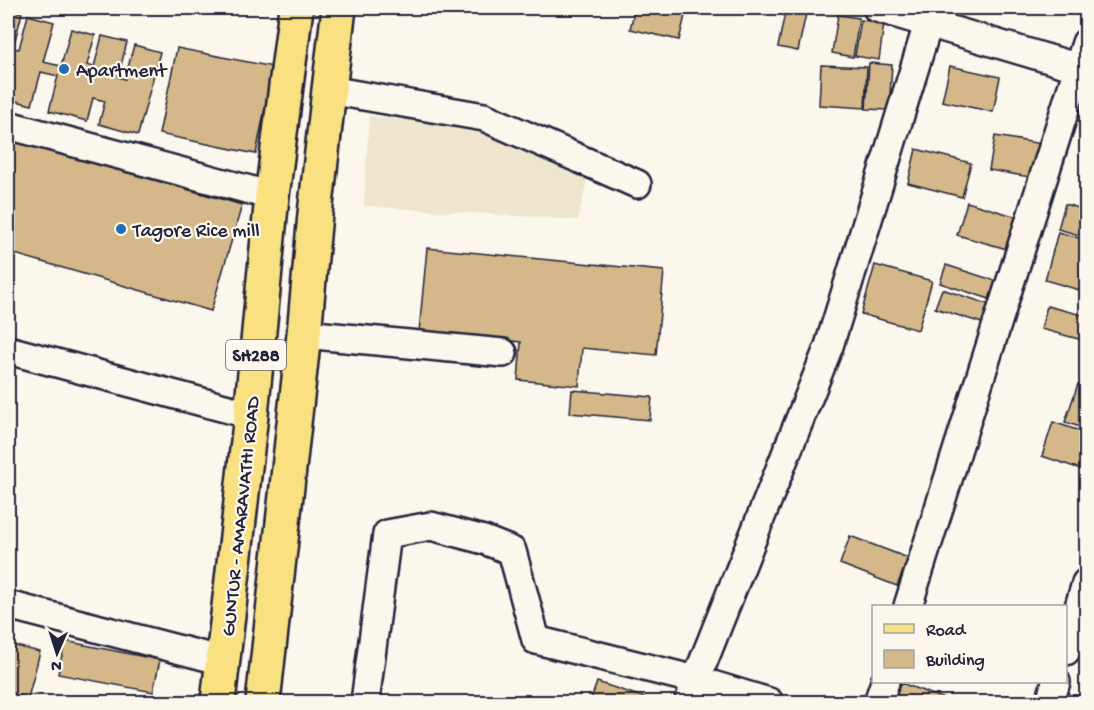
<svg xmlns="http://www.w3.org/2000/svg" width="1094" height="710" font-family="'Gochi Hand',sans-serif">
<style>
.built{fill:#efe4ce}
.building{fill:#d4b889;stroke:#22223b;stroke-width:1.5}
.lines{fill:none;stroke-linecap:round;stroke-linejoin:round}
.minor-casing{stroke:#22223b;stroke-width:32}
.major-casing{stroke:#22223b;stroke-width:38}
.minor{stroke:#fbf7ec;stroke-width:27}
.major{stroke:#f9e181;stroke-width:33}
.poi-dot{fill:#1f6fb2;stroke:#fbf7ec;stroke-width:2}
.labels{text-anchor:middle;stroke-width:4.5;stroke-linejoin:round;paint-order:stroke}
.shield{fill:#fbf7ec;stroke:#636270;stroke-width:1.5}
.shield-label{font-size:18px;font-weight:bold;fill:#22223b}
.poi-label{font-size:20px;fill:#22223b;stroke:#fbf7ec;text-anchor:start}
.street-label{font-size:20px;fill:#22223b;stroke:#fbf7ec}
</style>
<rect width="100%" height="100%" fill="#fbf7ec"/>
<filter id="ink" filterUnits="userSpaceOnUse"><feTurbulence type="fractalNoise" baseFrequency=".0167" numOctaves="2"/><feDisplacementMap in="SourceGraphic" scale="12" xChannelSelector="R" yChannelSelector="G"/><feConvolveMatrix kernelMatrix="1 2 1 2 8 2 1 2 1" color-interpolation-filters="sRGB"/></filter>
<g filter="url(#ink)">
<!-- built -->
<path class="built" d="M369,116l85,8 135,48 -11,48 -214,-14z"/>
<!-- building -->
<path class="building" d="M635,8h52l-8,32 -49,-11z
M786,8l21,1 -9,42 -20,-4z
M8,9l14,4 -9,35 6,1 9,-34 26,7 -11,40 18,4 10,-37 24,6 -8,30 7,2 8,-31 25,6 -9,35 7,2 9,-34 26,7 -22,83 -39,-11 6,-23 -12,-3 -6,23 -38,-10 9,-35 -17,-4 -9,33 -24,-6z
M838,15l21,3 -6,39 -21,-4z
M861,20l23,3 -5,37 -24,-4z
M177,48l96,19 -17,87 -97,-20z
M869,63l23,2 -3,45 -23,-1z
M821,65l46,2 -2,41 -46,-3z
M950,66l50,11 -7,35 -51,-11z
M995,136l47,8 -6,34 -47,-8z
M8,138l234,67 -31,106 -203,-59z
M916,149l55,14 -9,34 -54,-14z
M967,202l57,17 -10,32 -57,-16z
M1065,204l21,6v27l-28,-8z
M1058,232l28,8v52l-41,-12z
M427,248l237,23 -8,84 -74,-7 -3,38 -61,-6 3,-38 -102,-10z
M875,265l57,16 -14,49 -57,-16z
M946,265l53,17 -6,18 -53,-17z
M942,289l49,16 -6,19 -50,-16z
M1047,306l39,10v25l-45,-12z
M1078,384l8,3v42l-21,-7z
M572,390l80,7 -2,23 -80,-7z
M1053,422l33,11v38l-44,-15z
M850,536l58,22 -11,28 -57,-22z
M65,641l95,19 -7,32 -95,-18z
M8,644l32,8 -13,50h-19z
M597,682l58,19 -1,1h-64z
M901,683l52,19h-59z"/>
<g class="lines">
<defs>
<path id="minor" d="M877,8l209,62
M329,90l155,27 153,67
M8,125l264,71
M304,334l199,19
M8,350l243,65
M8,605l215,56
M908,606l178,-563
M1066,651l20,-68
M365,702l22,-168 44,-8 53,14 28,11 24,89 160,40 -7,22
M769,702l-73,-22 133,-334 104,-338
M878,702l7,-20
M1050,702l6,-20"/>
<path id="major" d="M218,702l33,-287 21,-219 24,-188
M263,702l41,-368 11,-120 14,-124 10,-82"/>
</defs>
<!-- minor casing -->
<use href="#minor" class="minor-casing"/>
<!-- major casing -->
<use href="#major" class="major-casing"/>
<!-- minor -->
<use href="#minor" class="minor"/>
<!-- major -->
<use href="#major" class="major"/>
</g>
</g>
<!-- markers -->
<g class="poi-dot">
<circle cx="64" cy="69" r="6"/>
<circle cx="121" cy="229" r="6"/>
</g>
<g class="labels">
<!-- shield labels -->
<rect class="shield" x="226" y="340" width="60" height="30" rx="4.5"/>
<g class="shield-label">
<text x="256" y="361">SH288</text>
</g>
<!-- poi labels -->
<g class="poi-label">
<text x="76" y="76">Apartment</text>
<text x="133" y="236">Tagore Rice mill</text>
</g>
<!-- street labels -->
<g class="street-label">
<text transform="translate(239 516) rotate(-84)" y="7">GUNTUR - AMARAVATHI ROAD</text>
</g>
</g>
<!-- margin -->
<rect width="1094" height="710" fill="none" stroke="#fbf7ec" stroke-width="30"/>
<rect x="15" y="15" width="1064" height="680" fill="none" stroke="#22223b" stroke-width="2" filter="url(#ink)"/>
<!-- legend -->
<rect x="872" y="605" width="195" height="78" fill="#fbf7ec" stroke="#a4a2a5" stroke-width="1.5"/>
<rect x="884" y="624" width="30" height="9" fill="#f9e181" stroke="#a4a2a5" stroke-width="1.5"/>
<text x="926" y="635" font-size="18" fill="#22223b">Road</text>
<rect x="884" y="650" width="30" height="18" fill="#d4b889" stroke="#a4a2a5" stroke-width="1.5"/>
<text x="926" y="665" font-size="18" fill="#22223b">Building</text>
<!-- north arrow -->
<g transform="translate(57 653) rotate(183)" stroke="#fbf7ec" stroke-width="4.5" paint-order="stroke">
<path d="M0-4.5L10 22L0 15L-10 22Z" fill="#22223b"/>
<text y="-9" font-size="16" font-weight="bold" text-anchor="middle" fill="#22223b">N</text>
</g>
</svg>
